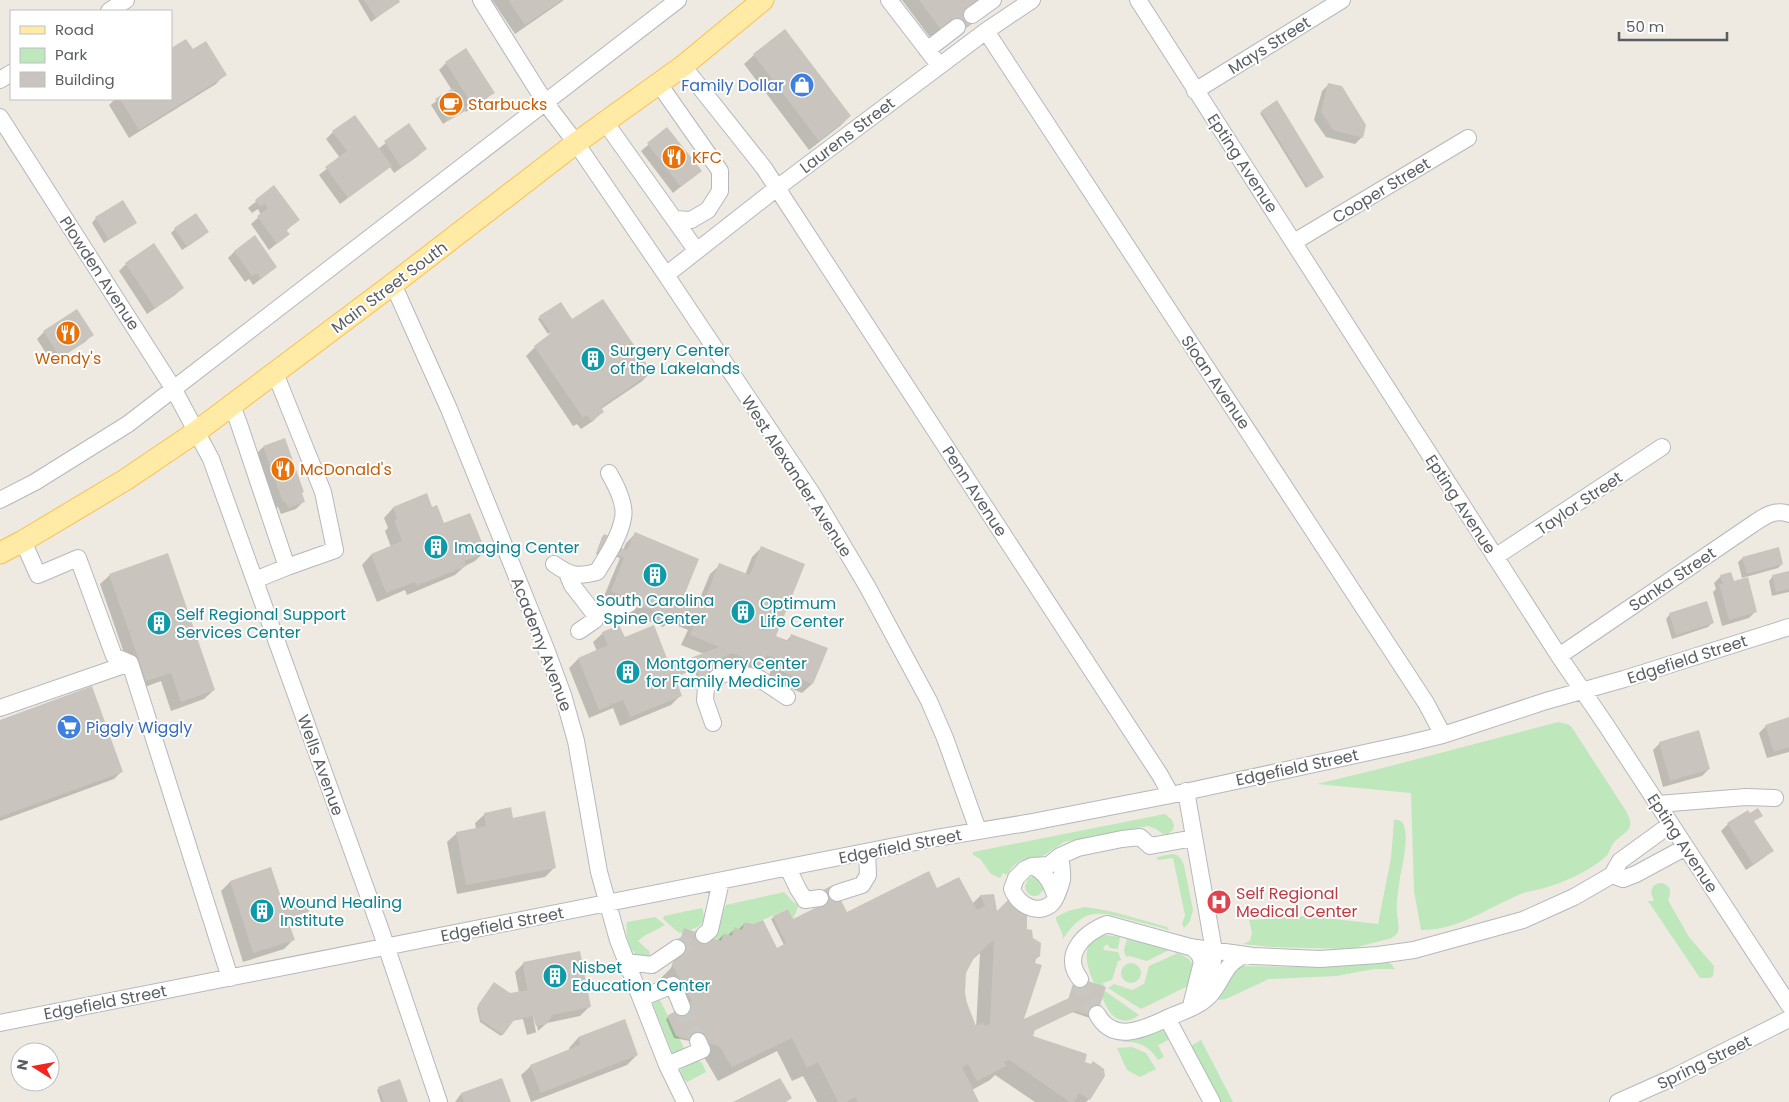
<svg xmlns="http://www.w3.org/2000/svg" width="1789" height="1102" font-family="Poppins,sans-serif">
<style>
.green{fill:#bee7bb}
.shadow{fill:#0003;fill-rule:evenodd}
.building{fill:#c9c5be;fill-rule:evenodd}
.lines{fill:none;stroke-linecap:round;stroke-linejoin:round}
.minor-tunnel{stroke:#c9c7c2;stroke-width:16;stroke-dasharray:16 8;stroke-linecap:butt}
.minor-casing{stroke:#b4b8bd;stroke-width:18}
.major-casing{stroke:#fac04e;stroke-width:23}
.minor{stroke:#fff;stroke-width:16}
.major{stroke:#ffeba5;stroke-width:21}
.labels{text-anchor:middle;stroke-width:4;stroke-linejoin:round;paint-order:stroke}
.street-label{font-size:16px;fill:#5a5e63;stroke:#fff}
.shop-label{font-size:16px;fill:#366cbe;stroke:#fff;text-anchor:end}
.food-label{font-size:16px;fill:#c56008;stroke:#fff;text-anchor:start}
.culture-label{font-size:16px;fill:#0d838f;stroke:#fff;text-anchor:start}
.health-label{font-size:16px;fill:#be3a42;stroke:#fff;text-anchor:start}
</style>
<rect width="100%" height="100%" fill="#eeeae1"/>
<!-- green -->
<path class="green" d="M1558,722l9,2 4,2 55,85c10,18 1,20 -11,30 -5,5 -5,13 -10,16 -14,13 -42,26 -61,31 -7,2 -16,3 -23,6 -32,13 -64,37 -100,36l-7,-39 -3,-98 -94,-9 66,-16z
M1165,814l7,6 2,5 -1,5 -5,4h-5l-7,-5 -8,-3 -84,16 -21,14 -22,4 -9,7 -5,8 -4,-2 -3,5 -9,-4 -11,-15 -8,-5 1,-2z
M1394,820c21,-3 8,46 6,58 -2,14 -5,29 -2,43 0,3 1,7 0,11 -1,2 -4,4 -6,6l-42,11 -77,-2 -30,-3 7,-3 2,-8 -3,-13 58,-4 71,8 13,-66z
M1172,854l5,1 4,4 3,6 9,45 -3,11 -6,7 -2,-4 3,-9 -12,-57 -15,2 -1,-3z
M1036,876l9,12 -6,7c-8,3 -13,-1 -14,-9l4,-8z
M1659,883c10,0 14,8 9,17l21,37 25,29 -1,10 -3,2h-10l-52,-77h6l-3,-9 2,-6z
M784,892l9,10 6,3 -6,14 -5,-10 -35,15 -8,-2 -3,8 -8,-3 -2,9 -8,-3 -3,8 -7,-3 6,-20 6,-13z
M1085,907c28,3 55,13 82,20l2,3c-14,-4 -28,-8 -42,-11 -31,-9 -45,-9 -64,20 0,-10 -7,-14 -7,-22l12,-6z
M702,908c7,19 -8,21 -23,25l-16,-14 1,-3z
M655,917l10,8 -21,11 -6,5 12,11 -1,4 -3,1 -11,-3c-7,-8 -10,-21 -8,-32z
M1106,935l14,2 -2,12 -8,-1 -3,-4 -4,4 1,2 14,2 3,8 -3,1 -6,19 -9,3 2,8 34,24c-5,4 -12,7 -18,5 -11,-3 -15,-15 -20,-24 -10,-18 -29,-54 5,-61z
M1127,939l42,11 -22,11 -18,-5 -3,1 -2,-7z
M1178,953c16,7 18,14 14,31l-51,25 -33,-21 6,-4 18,6 12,-6 5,-18z
M1387,962l3,1 5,6h-21l-38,7 -67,3 -43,20 -7,1 -2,-3 22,-30 4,-1 65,1z
M1121 973a10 10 0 1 1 20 0a10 10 0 1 1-20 0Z
M658,999l2,1 25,50 -12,5 -20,-51v-3z
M1162,1029l7,9 -1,2 -10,5 6,12 -6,3c-10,-15 -20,-19 -37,-18l23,-12z
M1201,1040l32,62h-14l-28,-56z
M1132,1047l14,6 10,16 -16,8 -13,-7 -10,-22z
M697,1060l5,3 4,9 -19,10 -5,-5 -2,-7z"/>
<!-- shadow -->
<path class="shadow" d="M358,0h39l1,2 -27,20z
M492,0h72l-49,34z
M902,0h82l-52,40z
M193,51l32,23 -9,10 -87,54 -20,-33 6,-6h56z
M754,55l96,61 -10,10 -31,24 -65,-86z
M446,63l47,29 -7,7 -20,13 -2,-2 -21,14 -12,-19 21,-15 -13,-20z
M1329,84l33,53 -7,7 -29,-7 -12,-17 8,-29z
M1262,112l59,66 -15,10 -46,-75z
M409,125l16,24 -7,7 -24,17 -4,-6 -50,37 -21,-29 21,-17 -14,-19 7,-7 45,17z
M667,129l33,42 -27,22 -32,-42z
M274,187l24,33 -12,11 2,3 -19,16 -18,-26 10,-9 -3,-6 -6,4 -4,-5z
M96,218l39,4 -31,21 -12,-20z
M175,229l28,7 -21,14 -11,-17z
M235,251l41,16 -23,18 -4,-6 -4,3 -17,-24z
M126,264l56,24 -7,7 -28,19 -28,-43z
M76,311l16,24 -7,7 -33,21 -15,-24 7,-7z
M540,317l31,2 -23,15 -10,-15z
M535,347l116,25 -10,10 -40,27 1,3 -9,9 -12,8 -4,-5 -4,2 -47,-70z
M263,447l38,47 2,8 -7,7 -15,5 -3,-7 -2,1 -20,-54z
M426,495l5,13 13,17 40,27 -9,9 -10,5 -10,9 -48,20 -2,-5 -28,12 -15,-37 9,-10 20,-8 -6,-16 3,-3 -4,-10 9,-10z
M635,534l47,63 16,6 12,-29 10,-9 25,10 7,-18 9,-9 14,88 11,5 6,-6 20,49 -10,9 -34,-14 3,-9 -11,-5 -8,9 -35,-14 -2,1 8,24 -2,2 -18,7 -9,-25 -20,9 7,17 -10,10 -51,21 -7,-18 -24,10 -20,-50 9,-9 19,-8 -4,-9 10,-9 21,6 46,29 34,-14 -23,-9 7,-15 -19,-8 -6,5 -34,-14 -3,3 -10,-4 2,-4 -16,-7 18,-43 -6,-2 -3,5 -15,-7 6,-17 2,-2 14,13 5,2 3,-7z
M1743,558l39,6 -4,4 -36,10 -4,-16z
M1789,573v19l-17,4 -3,-15 4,-5z
M110,575l104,115 -10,9 -33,12 -10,-30 -24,9 -37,-106z
M1721,576l12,7 23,28 -7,7 -27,8 -9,-34 3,-3 -2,-6z
M1670,614l42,9 -4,4 -36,12 -6,-20z
M1789,718v34l-22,6 -8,-25 7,-7z
M0,721l121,51 -7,7 -114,42z
M1660,743l49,26 -7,7 -39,11 -10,-37z
M485,814l27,5 43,48 -10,10 -88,17 -10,-52 10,-9 19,-4 -1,-6z
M1753,821l19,29 -7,7 -19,13 -25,-39 7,-7z
M230,882l52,23 25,6 -20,8 6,21 -9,9 -41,13 -22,-71z
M936,890l36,14 8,-8 13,-1 4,19 29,15 6,10 7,17 -5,5 -12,60 46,-21 6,-19 19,38 -21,-7 -39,19 -2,6 53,26 5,36 -3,3h-51l-40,-27 -5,5 -18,10 6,12h-161l-14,-26 -11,5 -15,-30 -59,30 -23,-39 -21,-4 -8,-19 11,-8 -18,-31 12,-12 13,-38 33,11 7,-7 4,1 7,-6 3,1 7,-7 31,26 8,-4 -13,-26 16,-9 5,11 49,-4zM980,953l-4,76 -11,-25 -1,-11 1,-20 7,-13z
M524,963l65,44 -9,9 -33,7 -9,8 -12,-63h-2l12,64h1l-10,3 -4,-16 -12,2 -10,15 -21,-14 -3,-14 16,-23 17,10 9,-2 -4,-21z
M624,1021l13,34 -10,10 -96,37 -10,-27 10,-9 39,-15 -1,-3 9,-10z
M379,1088l27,14h-25l-4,-12z
M461,1094l49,8h-55z"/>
<!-- building -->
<path class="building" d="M364,0h35l1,2 -24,16z
M508,0h54l-37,25z
M919,0h64l-7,21 -15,11 -19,-1z
M785,29l66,87 -32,25 -66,-87z
M186,39l7,10 13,-8 21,34 -88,55 -19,-31h51v-51z
M466,48l29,45 -22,13 -28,-44z
M1328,83l14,3 24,39 -3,13 -30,-8 -12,-18z
M453,88l14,22 -19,11 -13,-22z
M1277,100l47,77 -16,10 -47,-76z
M355,115l37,51 -44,32 -23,-31 22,-16 -15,-20z
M409,123l18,26 -26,18 -17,-26z
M667,127l35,44 -21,16 -34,-44z
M274,185l26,35 -14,10 4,4 -13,10 -20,-28 11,-8 -3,-5 -5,4 -5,-7z
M123,200l14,23 -28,17 -14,-23z
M196,213l13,19 -22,15 -13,-19z
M255,235l22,32 -16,12 -4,-6 -5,3 -18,-25z
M154,243l30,45 -29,20 -30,-45z
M603,299l49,73 -51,35 3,5 -13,9 -4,-6 -4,3 -49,-72 17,-13 -12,-17 22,-14 11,17z
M77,309l17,26 -34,22 -17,-26z
M285,438l19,54 -2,1 3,9 -17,6 -3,-7 -2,1 -20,-56z
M427,493l5,14 5,-2 7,18 26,-10 16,39 -22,9 2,5 -50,20 -1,-4 -29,11 -15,-39 31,-13 -8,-21 3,-1 -4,-12z
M635,532l64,27 -15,37 19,8 16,-41 31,12 11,-29 44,18 -29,72 13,5 2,-7 37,14 -15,36 -37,-15 4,-9 -13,-5 -5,10 -30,-12 -16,7 8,25 -19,8 -9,-25 -21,9 7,19 -52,21 -7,-17 -24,10 -21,-52 30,-13 -6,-13 17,-7 6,12 29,-12 16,41 49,-19 -29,-12 6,-15 -19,-8 -3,7 -36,-15 -2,3 -11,-4 2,-5 -16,-7 13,-33 -8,-4 -2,5 -17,-7 7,-18 18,7 -3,6 8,3z
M1779,547l4,17 -36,10 -5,-17z
M168,553l47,137 -34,12 -10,-29 -25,8 -37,-107z
M1789,571v18l-13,3 -4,-17z
M1731,572l3,9 14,-4 9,35 -28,8 -10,-36h4l-3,-9z
M1707,601l7,22 -38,12 -7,-22z
M92,686l31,86 -123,45v-97z
M1789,717v30l-15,5 -9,-27z
M1699,730l11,39 -40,12 -11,-39z
M511,807l2,11 32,-7 11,57 -90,17 -10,-53 30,-6 -2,-13z
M1758,808l5,8 -9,5 20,30 -21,13 -26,-41 21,-13 2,3z
M271,867l12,36 21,-6 5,15 -22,6 8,22 -42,13 -23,-72z
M929,871l8,17 22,-11 18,33 8,-4 -5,-11 14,-1 3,17 23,-23 7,9v32l5,1 1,8 8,5 -1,14 -3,-1 -2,7 7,2 -18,54 45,-21 7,-21 30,10 -10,30 -21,-6 -40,19 -2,6 54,18 -2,8 6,2 2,-3 11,8 1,7 -15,24 -11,-7 -5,9h-4l-61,-42 -5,2 2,4 -29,15 -9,-17 -6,3 17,35h-121l-3,-5 -9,5h-8l-20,-40 -11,6 -15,-30 -60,29 -13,-21 -43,-10 -9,-20 25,-15 -20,-36 12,-37 37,13 3,-8 8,3 2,-9 8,3 3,-8 8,2 10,-4 14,28 9,-5 -13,-27 15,-7 5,10 30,-15 -6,-11 16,-8 14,27zM994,940l-4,84 -5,2 -2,-3 -7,3 -9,-23 -2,-10 1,-20 9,-17z
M580,951l11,56 -39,8 -5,9 -11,2 -3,-10 -19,4 -11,15 -22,-15 -3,-15 16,-23 16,11 18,-3 -5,-28z
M625,1019l13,36 -97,38 -11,-28 50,-20 -2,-8z
M502,1078l9,24h-47l-3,-9z
M780,1078l12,20 -6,4h-53z
M400,1079l8,23h-24l-6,-15z"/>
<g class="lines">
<!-- minor-tunnel -->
<path class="minor-tunnel" d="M677,948l27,-13
M1080,979l6,18 11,17
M682,1007l16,34"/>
<defs>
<path id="minor" d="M481,0l64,102 31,41 90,132 147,220 54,91 62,115 16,37 33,92
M889,0l50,65
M1138,0l421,656 47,69 183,280
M109,11l17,-11
M972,15l21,-15
M986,31l440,672 17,32
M927,50l30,-23
M683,66l81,102 13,20 383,587 11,20
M0,80l11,-7
M1195,91l147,-91
M0,117l173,271 38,71 169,469 59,174
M605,122l69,97 17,1 17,-10 12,-19v-20l-61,-87
M674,219l22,31
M1294,242l174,-104
M666,275l111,-87 209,-157 46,-31
M393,284l56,125 97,240 17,46 13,46 23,131 19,68 49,125 18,37
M232,405l7,19 48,143 48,-17 -12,-58 -48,-119
M0,500l35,-18 93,-58 550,-424
M23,541l15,34 40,-17 36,98 16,7 100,315
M1495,557l167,-110
M554,564c17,12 23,13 43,8 10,-16 23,-36 26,-54 3,-14 -7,-33 -14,-45
M567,573l5,12 21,27h10l26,-8
M255,580l32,-13
M579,631l16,-11 2,-8
M1559,656l194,-132c12,-8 21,-15 36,-10
M0,708l130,-45
M713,723l-8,-23 1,-13 15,-13 18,-1 21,6 27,18
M1186,791l28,160 -4,34 -19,23
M1658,804l88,-7 29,1
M1060,856c1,8 3,17 2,24 -2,7 -6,21 -12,25 -15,10 -32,-1 -38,-16l4,-11 9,-9 7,-3 17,-1 11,-9 18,-8 44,-9 18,-2 10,9 44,-8
M1032,866c14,6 19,17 24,31
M788,868l10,21 7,11 15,-2
M1612,875l11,4 13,-5 50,-27
M837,893l25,-8 6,-10 -1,-23
M704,935l6,-5 11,-49
M627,962l25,3 25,-17
M1080,979c-19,-24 4,-46 27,-55l83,23 63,9 67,3 58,-4 36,-5 109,-30 51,-23 38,-22 8,-14 51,-37
M641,998l32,-13 9,22
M1191,1006l11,-44 -3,-8 -7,-7
M1097,1014c17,32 51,13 75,2 12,-5 28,-10 37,-20 9,-9 13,-22 22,-32 3,-3 8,-6 12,-9
M1167,1018l45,84
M0,1023l936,-185 91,-15 144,-28 235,-51 37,-9 103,-34 78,-22 165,-52
M667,1065l35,-15 -4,-9
M1618,1102l54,-24 117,-59"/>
<path id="major" d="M0,553l23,-12 102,-61 71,-48 197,-148 183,-141 107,-77 80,-66"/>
</defs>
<!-- minor casing -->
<use href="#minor" class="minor-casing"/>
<!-- major casing -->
<use href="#major" class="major-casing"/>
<!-- minor -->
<use href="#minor" class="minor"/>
<!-- major -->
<use href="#major" class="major"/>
</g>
<!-- icons -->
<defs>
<symbol id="shop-disc" viewBox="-11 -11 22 22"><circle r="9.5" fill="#3f7fe0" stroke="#fff"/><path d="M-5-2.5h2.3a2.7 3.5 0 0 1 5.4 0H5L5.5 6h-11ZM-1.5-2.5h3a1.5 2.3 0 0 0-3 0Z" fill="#fff"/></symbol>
<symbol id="cafe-disc" viewBox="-11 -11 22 22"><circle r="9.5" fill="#e8710a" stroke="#fff"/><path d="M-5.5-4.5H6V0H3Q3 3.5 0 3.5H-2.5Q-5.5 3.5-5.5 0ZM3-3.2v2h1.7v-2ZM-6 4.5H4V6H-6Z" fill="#fff"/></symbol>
<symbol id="restaurant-disc" viewBox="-11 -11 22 22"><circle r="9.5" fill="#e8710a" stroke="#fff"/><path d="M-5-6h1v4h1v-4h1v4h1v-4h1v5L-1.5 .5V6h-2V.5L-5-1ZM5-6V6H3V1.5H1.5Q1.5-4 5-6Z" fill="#fff"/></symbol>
<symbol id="building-disc" viewBox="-11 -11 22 22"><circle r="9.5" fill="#0f9aa8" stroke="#fff"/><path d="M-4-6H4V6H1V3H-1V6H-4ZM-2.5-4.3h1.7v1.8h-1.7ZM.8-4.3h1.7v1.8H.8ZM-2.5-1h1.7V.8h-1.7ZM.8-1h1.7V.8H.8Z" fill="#fff"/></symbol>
<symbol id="supermarket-disc" viewBox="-11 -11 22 22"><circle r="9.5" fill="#3f7fe0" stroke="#fff"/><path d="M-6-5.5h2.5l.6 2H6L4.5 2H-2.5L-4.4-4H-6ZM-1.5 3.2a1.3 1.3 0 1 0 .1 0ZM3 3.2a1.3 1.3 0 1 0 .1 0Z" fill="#fff"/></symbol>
<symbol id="hospital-disc" viewBox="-11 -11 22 22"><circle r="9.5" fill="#e0444e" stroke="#fff"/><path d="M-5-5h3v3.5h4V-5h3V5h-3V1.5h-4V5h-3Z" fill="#fff"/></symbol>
</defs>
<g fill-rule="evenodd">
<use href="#shop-disc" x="788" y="71" width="28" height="28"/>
<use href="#cafe-disc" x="437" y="90" width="28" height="28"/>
<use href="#restaurant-disc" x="660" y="143" width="28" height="28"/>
<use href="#restaurant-disc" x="54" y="319" width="28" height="28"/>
<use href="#building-disc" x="579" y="345" width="28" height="28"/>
<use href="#restaurant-disc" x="269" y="455" width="28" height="28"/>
<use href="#building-disc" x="422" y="533" width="28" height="28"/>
<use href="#building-disc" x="641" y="561" width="28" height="28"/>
<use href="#building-disc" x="729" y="598" width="28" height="28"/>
<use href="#building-disc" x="145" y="609" width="28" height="28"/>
<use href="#building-disc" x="614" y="658" width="28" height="28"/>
<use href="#supermarket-disc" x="55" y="713" width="28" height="28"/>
<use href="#hospital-disc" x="1205" y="888" width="28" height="28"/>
<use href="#building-disc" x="248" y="897" width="28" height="28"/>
<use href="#building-disc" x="541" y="962" width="28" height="28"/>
</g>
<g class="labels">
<!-- street labels -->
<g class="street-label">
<text transform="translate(1269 45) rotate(-32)" y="6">Mays Street</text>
<text transform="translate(847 135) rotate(-37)" y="6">Laurens Street</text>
<text transform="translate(1243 163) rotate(57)" y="6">Epting Avenue</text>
<text transform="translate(1381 190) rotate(-31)" y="6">Cooper Street</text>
<text transform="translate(100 273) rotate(57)" y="6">Plowden Avenue</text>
<text transform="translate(389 287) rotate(-37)" y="6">Main Street South</text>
<text transform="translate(1216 382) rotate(56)" y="6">Sloan Avenue</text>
<text transform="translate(797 476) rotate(57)" y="6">West Alexander Avenue</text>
<text transform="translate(975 491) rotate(57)" y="6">Penn Avenue</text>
<text transform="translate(1579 503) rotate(-34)" y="6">Taylor Street</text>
<text transform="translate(1461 504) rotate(57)" y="6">Epting Avenue</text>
<text transform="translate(1672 579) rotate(-34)" y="6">Sanka Street</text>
<text transform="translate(542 644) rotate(69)" y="6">Academy Avenue</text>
<text transform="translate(1687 659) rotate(-18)" y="6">Edgefield Street</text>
<text transform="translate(321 765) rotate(70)" y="6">Wells Avenue</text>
<text transform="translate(1297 767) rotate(-12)" y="6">Edgefield Street</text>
<text transform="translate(1683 843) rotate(57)" y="6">Epting Avenue</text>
<text transform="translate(900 846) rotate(-11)" y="6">Edgefield Street</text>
<text transform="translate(502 924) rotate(-11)" y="6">Edgefield Street</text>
<text transform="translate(105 1002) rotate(-11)" y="6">Edgefield Street</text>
<text transform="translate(1704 1062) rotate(-26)" y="6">Spring Street</text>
</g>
<!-- shop labels -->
<g class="shop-label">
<text x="784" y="91">Family Dollar</text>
<text x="86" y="733" text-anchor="start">Piggly Wiggly</text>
</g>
<!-- food labels -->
<g class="food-label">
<text x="468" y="110">Starbucks</text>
<text x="692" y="163">KFC</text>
<text x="68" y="364" text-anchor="middle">Wendy's</text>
<text x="300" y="475">McDonald's</text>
</g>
<!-- culture labels -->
<g class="culture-label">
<text x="610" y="356">Surgery Center<tspan x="610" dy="18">of the Lakelands</tspan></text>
<text x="454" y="553">Imaging Center</text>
<text x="655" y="606" text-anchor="middle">South Carolina<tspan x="655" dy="18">Spine Center</tspan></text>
<text x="760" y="609">Optimum<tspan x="760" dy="18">Life Center</tspan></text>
<text x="176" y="620">Self Regional Support<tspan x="176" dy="18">Services Center</tspan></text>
<text x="646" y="669">Montgomery Center<tspan x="646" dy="18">for Family Medicine</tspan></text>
<text x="280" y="908">Wound Healing<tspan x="280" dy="18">Institute</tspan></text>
<text x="572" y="973">Nisbet<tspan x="572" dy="18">Education Center</tspan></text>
</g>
<!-- health labels -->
<g class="health-label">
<text x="1236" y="899">Self Regional<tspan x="1236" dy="18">Medical Center</tspan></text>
</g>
</g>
<!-- legend -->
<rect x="10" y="10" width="162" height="90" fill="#ffffff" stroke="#bdbfc1"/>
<rect x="20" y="26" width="25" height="8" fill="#ffeba5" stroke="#bdbfc1"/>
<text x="55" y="35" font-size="15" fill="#5a5e63">Road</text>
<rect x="20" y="48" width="25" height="15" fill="#bee7bb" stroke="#bdbfc1"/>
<text x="55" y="60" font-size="15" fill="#5a5e63">Park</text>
<rect x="20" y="72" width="25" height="15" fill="#c9c5be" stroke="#bdbfc1"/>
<text x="55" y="85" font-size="15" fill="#5a5e63">Building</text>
<!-- north arrow -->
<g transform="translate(35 1067) rotate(281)"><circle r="24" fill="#ffffff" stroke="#bdbfc1"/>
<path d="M0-4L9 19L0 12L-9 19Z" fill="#f42521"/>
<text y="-8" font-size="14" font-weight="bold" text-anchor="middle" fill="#5a5e63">N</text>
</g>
<!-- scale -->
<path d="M1619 32v8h108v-8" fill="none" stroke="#5a5e63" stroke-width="2.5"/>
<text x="1626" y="32" font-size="15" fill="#5a5e63" stroke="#ffffff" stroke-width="4" paint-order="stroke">50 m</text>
</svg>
